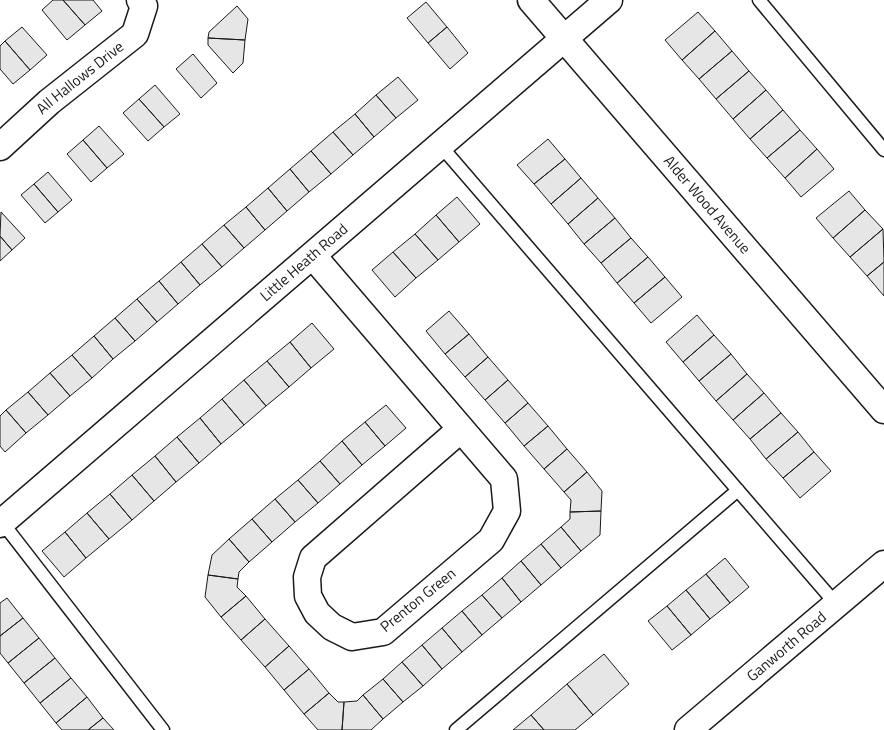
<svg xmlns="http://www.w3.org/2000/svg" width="884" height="730" font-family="'Titillium Web',sans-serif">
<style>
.building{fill:#e6e6e6;stroke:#1a1a1a}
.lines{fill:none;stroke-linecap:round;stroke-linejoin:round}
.lane-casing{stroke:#1a1a1a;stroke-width:15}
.street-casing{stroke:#1a1a1a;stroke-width:29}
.lane{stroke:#fff;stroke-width:12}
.street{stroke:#fff;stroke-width:26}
.labels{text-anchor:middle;stroke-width:4;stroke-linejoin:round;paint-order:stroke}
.street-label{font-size:15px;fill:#1a1a1a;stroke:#fff}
</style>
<rect width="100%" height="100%" fill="#fff"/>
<!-- building -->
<path class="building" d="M53,0h10l22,25 -18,15 -25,-30z
M63,0h30l9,11 -17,14z
M426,2l21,25 -19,16 -21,-25z
M237,6l11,13 -3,21 -37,-2 1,-6z
M698,12l17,19 -33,29 -17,-20z
M22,27l25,28 -17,15 -25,-29z
M447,27l21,26 -18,16 -22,-26z
M715,31l17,20 -33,28 -17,-19z
M208,38l37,2 -2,23 -10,10 -25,-28z
M5,41l25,29 -17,14 -13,-15v-23z
M732,51l17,20 -33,28 -17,-20z
M193,54l24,29 -16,15 -25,-29z
M749,71l17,19 -33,29 -17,-20z
M398,77l20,23 -22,18 -20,-23z
M155,85l25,29 -16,13 -25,-28z
M766,90l17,20 -33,29 -17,-20z
M376,95l20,23 -22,19 -19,-23z
M139,99l25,28 -16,14 -25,-28z
M783,110l17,20 -33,28 -17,-19z
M355,114l19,23 -21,18 -20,-23z
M99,126l25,28 -17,14 -24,-28z
M800,130l17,19 -32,29 -18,-20z
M333,132l20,23 -22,19 -20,-23z
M548,139l17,20 -31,25 -17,-19z
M83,140l24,28 -16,14 -24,-28z
M817,149l17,20 -33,28 -16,-19z
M311,151l20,23 -22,18 -19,-23z
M565,159l16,19 -30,26 -17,-20z
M290,169l19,23 -22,19 -19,-23z
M48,172l24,28 -14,12 -24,-28z
M581,178l17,20 -30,26 -17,-20z
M34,184l24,28 -13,11 -24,-28z
M268,188l19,23 -22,19 -19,-23z
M849,191l16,19 -32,28 -17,-20z
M457,197l23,27 -21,18 -23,-27z
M598,198l17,20 -31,26 -16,-20z
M246,207l19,23 -21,18 -20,-23z
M865,210l18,19 -33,28 -17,-19z
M1,212l24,26 -13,12 -12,-14z
M436,215l23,27 -21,18 -23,-26z
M615,218l16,20 -30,25 -17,-19z
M224,225l20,23 -22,19 -20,-23z
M883,229l1,33 -17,14 -17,-19z
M415,234l23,26 -22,18 -23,-26z
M0,236l12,14 -12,11z
M631,238l17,19 -31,26 -16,-20z
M202,244l20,23 -22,18 -19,-23z
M393,252l23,26 -21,19 -23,-27z
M648,257l17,20 -31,26 -17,-20z
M181,262l19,23 -22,19 -19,-23z
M884,262v34l-17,-20z
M665,277l17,20 -31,26 -17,-20z
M159,281l19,23 -21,18 -20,-23z
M137,299l20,23 -22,19 -20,-23z
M449,311l20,23 -24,20 -19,-23z
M697,315l17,20 -31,27 -17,-20z
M115,318l20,23 -22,18 -19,-23z
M312,323l22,26 -23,19 -21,-26z
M469,334l19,23 -23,20 -20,-23z
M714,335l17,19 -32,27 -16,-19z
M94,336l19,23 -21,19 -20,-23z
M290,342l21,26 -22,19 -22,-26z
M731,354l16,20 -31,27 -17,-20z
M72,355l20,23 -22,18 -20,-23z
M488,357l20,23 -23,20 -20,-23z
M267,361l22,26 -23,19 -22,-26z
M50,373l20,23 -22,19 -20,-23z
M747,374l17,19 -31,27 -17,-19z
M244,380l22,26 -22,19 -22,-26z
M508,380l20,23 -23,20 -20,-23z
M28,392l20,23 -22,18 -20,-23z
M764,393l17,20 -31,26 -17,-19z
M222,399l22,26 -23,19 -21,-26z
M528,403l20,23 -24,20 -19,-23z
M386,405l20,23 -21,18 -20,-24z
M6,410l20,23 -21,19 -5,-6v-30z
M781,413l17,19 -32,27 -16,-20z
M200,418l21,26 -22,19 -22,-26z
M365,422l20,24 -23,19 -20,-24z
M548,426l19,23 -23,20 -20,-23z
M798,432l16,20 -31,26 -17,-19z
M177,437l22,26 -23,19 -21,-26z
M342,441l20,24 -22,19 -20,-23z
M567,449l20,23 -23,20 -20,-23z
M814,452l17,19 -31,27 -17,-20z
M155,456l21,26 -22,19 -22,-26z
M320,461l20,23 -22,19 -20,-23z
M587,472l15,19 -1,20 -31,1 1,-12 -7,-8z
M132,475l22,26 -22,19 -22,-26z
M298,480l20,23 -23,19 -20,-23z
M110,494l22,26 -23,19 -22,-26z
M275,499l20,23 -23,20 -20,-23z
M601,511l-1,24 -19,16 -20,-24 9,-8v-7z
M87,513l22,26 -23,19 -21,-26z
M252,519l20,23 -23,20 -20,-23z
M561,527l20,24 -20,17 -20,-24z
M65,532l21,26 -22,19 -22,-26z
M229,539l20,23 -10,10 -1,7 -30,-4 4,-20z
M541,544l20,24 -20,17 -20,-24z
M725,558l24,29 -19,16 -24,-29z
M521,561l20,24 -20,17 -19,-24z
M706,574l24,29 -20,16 -24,-29z
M208,575l30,4 -1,8 9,9 -25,21 -16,-20z
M502,578l19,24 -19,16 -20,-23z
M686,590l24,29 -19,16 -24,-29z
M482,595l20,23 -20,17 -20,-24z
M246,596l19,23 -24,21 -20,-23z
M7,598l16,20 -23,18v-33z
M667,606l24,29 -19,15 -24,-29z
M462,611l20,24 -20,17 -20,-24z
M23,618l16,20 -31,25 -8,-10v-17z
M265,619l24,27 -24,21 -24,-27z
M442,628l20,24 -20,17 -20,-24z
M39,638l16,20 -31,25 -16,-20z
M422,645l20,24 -19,17 -21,-24z
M289,646l20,23 -25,21 -19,-23z
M604,654l25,30 -36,31 -26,-31z
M55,658l16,20 -31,25 -16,-20z
M402,662l21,24 -20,16 -20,-23z
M309,669l20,24 -25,21 -20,-24z
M71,678l16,19 -31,26 -16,-20z
M383,679l20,23 -20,17 -20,-24z
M567,684l26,31 -18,15h-31l-13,-15z
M329,693l9,9h6l-2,28h-24l-14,-16z
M363,695l20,24 -12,11h-29l2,-28 13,-1z
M87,697l16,21 -15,12h-26l-6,-7z
M531,715l13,15h-31z
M103,718l11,12h-26z"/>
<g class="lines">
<defs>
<path id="lane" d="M759,0l125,150
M440,145l396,459
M2,522l161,208
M456,730l282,-240"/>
<g id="street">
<path id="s1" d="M531,0l353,410"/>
<path id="s2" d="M0,147l49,-45 86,-68 9,-28 -4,-6"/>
<path d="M313,256l191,223 3,32 -16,29 -108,92 -31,5 -20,-10 -15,-14 -9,-17 -1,-19 6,-19 148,-129"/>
<path id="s3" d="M0,524l609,-524"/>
<path id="s4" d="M688,730l196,-166"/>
</g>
</defs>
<!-- lane casing -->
<use href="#lane" class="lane-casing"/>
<!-- street casing -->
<use href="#street" class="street-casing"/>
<!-- lane -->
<use href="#lane" class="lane"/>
<!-- street -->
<use href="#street" class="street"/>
</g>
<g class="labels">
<!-- street labels -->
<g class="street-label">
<text dy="5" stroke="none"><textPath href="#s2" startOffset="106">All Hallows Drive</textPath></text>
<text dy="5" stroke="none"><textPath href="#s1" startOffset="270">Alder Wood Avenue</textPath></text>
<text dy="5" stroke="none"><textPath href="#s3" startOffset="401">Little Heath Road</textPath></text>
<text transform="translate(418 600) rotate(-39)" y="5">Prenton Green</text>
<text dy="5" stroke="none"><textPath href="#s4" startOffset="129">Ganworth Road</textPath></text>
</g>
</g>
</svg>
